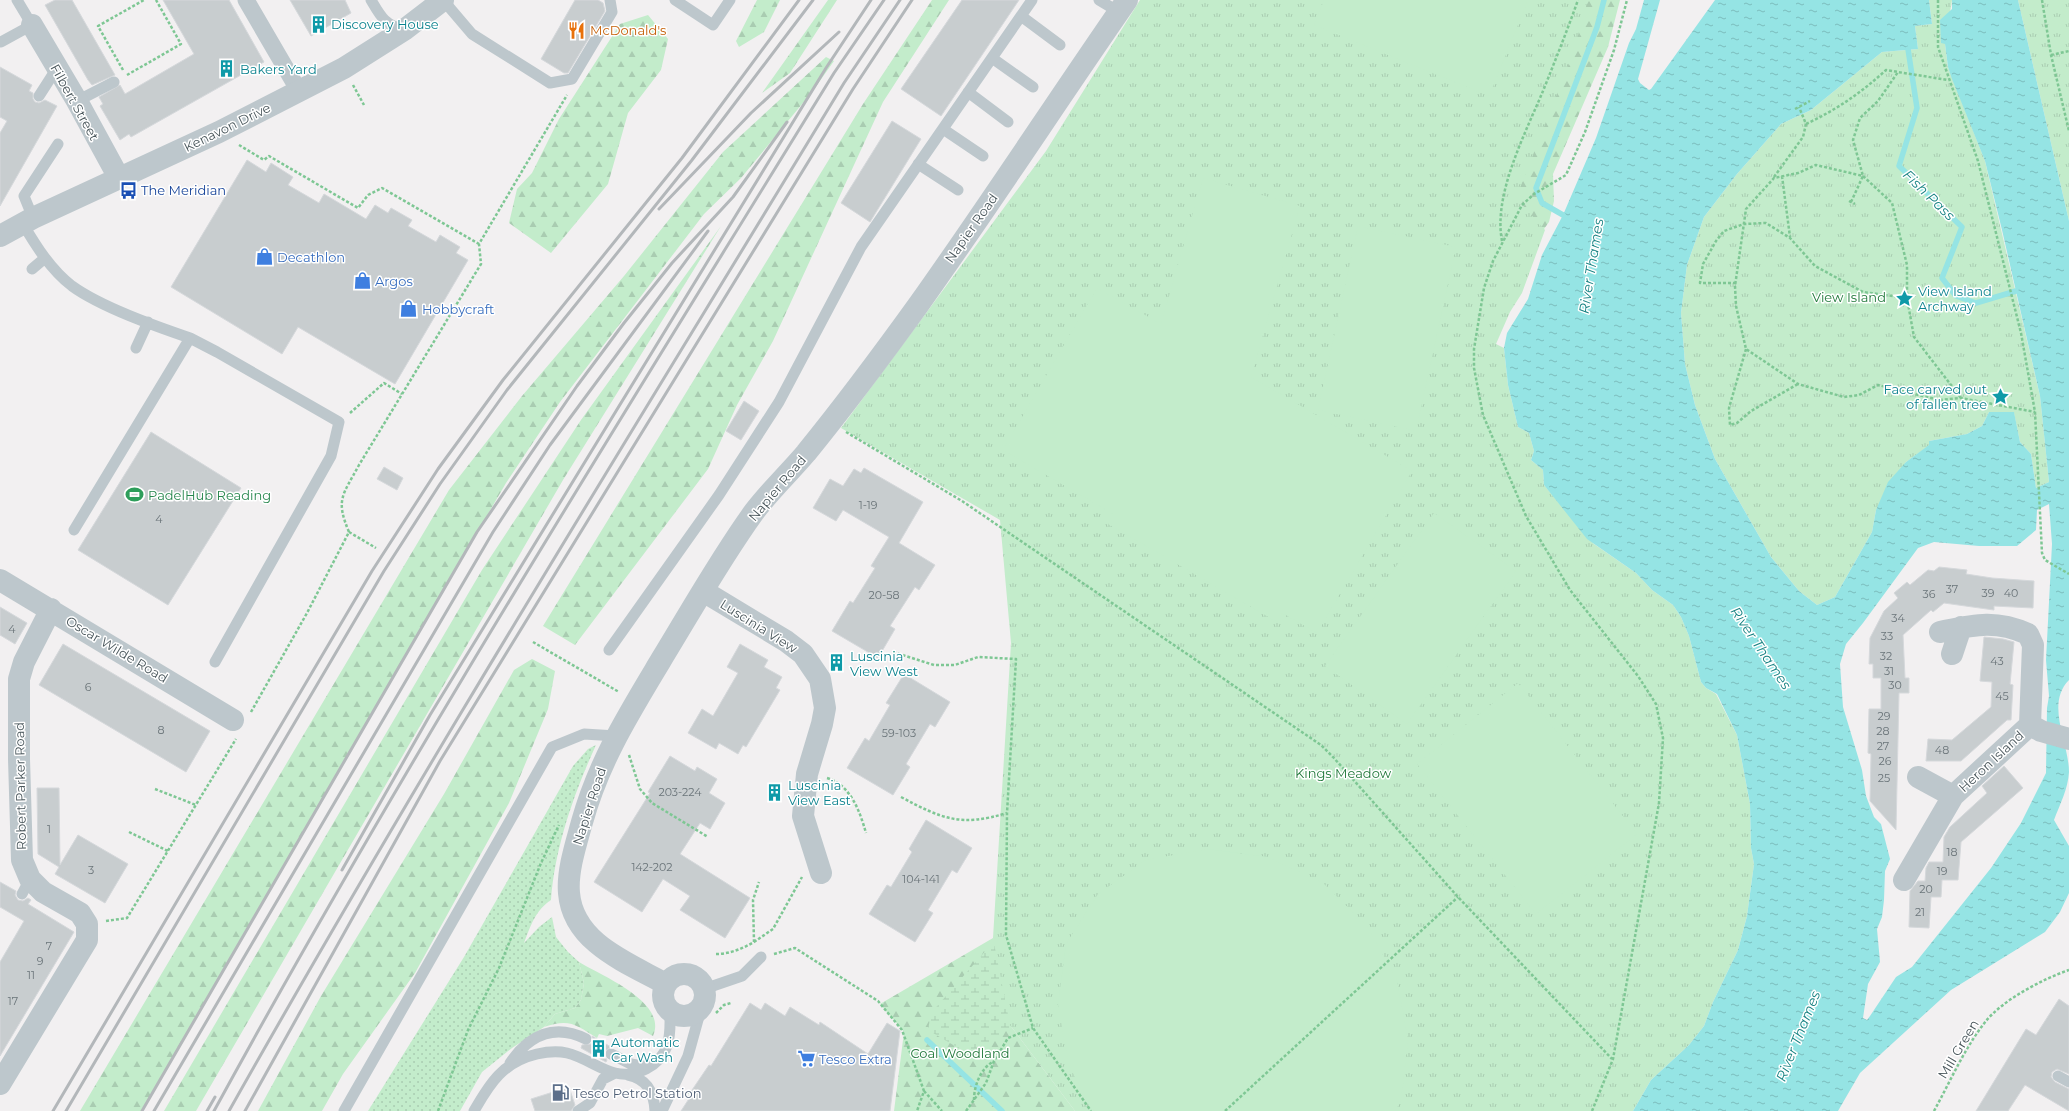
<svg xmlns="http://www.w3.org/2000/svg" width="2069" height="1111" font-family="Montserrat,sans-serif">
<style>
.grass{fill:url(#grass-dots)}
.forest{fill:url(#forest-firs)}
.wetland{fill:url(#wetland-marsh)}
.park{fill:url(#park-tufts)}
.pitch{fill:#c3eccb}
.water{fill:url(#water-ripples);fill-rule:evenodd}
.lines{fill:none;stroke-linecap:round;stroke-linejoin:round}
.stream{stroke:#95e4e4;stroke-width:5.5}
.building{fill:#c8cdcf;stroke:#d5d8db}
.path{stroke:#7ec794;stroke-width:2.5;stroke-dasharray:3 2;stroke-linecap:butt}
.service{stroke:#bdc7cc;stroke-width:11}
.pedestrian{stroke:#bdc7cc;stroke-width:17}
.minor{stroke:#bdc7cc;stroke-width:22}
.rail{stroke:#b3b7ba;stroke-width:3}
.labels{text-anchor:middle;stroke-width:3;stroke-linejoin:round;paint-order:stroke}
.number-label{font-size:11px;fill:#6a7479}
.culture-label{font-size:13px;fill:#0d838f;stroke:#fff;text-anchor:start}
.food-label{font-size:13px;fill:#c56008;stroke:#fff;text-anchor:start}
.street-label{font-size:13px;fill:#4a575c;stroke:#fff}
.transit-label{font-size:13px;fill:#164399;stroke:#fff;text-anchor:start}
.shop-label{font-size:13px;fill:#366cbe;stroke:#fff;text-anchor:start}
.park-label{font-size:13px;fill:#20783a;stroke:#fff}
.leisure-label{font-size:13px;fill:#27864d;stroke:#fff;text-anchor:start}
.service-label{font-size:13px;fill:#4e5e75;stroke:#fff;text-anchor:start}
.water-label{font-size:14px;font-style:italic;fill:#188383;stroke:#fff}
</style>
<defs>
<pattern id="grass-dots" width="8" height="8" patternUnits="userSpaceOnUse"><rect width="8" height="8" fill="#c3eccb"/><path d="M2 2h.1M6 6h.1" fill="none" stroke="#a9ccb1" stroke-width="1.8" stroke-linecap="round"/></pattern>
<pattern id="forest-firs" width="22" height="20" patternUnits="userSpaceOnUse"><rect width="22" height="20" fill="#c3eccb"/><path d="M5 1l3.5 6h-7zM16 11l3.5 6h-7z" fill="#a9ccb1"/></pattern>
<pattern id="wetland-marsh" width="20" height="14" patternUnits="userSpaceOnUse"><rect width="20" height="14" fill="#c3eccb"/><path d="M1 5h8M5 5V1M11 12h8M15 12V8" fill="none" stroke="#a9ccb1"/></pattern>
<pattern id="park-tufts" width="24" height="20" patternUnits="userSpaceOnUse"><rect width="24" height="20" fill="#c3eccb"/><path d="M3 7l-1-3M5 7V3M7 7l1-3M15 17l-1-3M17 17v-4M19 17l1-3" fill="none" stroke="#a9ccb1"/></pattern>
<pattern id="water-ripples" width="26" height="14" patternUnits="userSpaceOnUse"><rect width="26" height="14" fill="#95e4e4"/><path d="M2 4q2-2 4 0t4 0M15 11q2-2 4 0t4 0" fill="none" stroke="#7cbcbc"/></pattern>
</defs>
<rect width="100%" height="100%" fill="#f2f0f1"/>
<!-- grass -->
<path class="grass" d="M596,745c-22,48 -41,102 -45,155 -16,11 -20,25 -27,43l15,-16 13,-10 4,20 12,15 11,10 5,21 -3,17 -6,8 -20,6 -11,13 -32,21 -30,24 -22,39h-92l96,-154 109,-191 15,-17z"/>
<!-- forest -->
<path class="forest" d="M757,0h23l-16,32 -25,15 -3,-6z
M828,0h9l-47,73 -28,20z
M932,0h17l-66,102 -110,239 -36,64 -29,64 -133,176 -32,-19 320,-522z
M1567,0h53l-12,47 -55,127 1,27 -5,21 -15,21 -43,-60z
M648,15l20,24 -7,31 -33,43 -20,71 -57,69 -42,-30 8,-34 15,-16 27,-54 61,-95z
M826,57l8,4 -22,31 -71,86 -37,36 -144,188 -54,81 -365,628h-61l369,-621 73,-94 102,-120 99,-124z
M721,226l-158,254 -367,631h-32l318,-541 99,-150z
M532,659l23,12 -7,38 -39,94 -94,170 -72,101 -21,37h-64l63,-115 123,-202 70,-124z
M993,938l17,87 65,86h-181l10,-79 -24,-28z
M579,962c23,14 89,40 74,74l-15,-8 -31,8 -8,-2 -2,4c-21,-13 -27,-20 -53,-11l11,-13 20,-6 6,-8 3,-17z"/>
<!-- wetland -->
<path class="wetland" d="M1020,895l23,111 -73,49 -42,-25 3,-17 57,-65z"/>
<!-- park -->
<path class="park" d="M1140,0h448l-15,53 -57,145 29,32 -23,63 -12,19 -14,32 8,4 4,37 10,42 11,6 5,18 -3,9 12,10 1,15 50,59 42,29 16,17 21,15 8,12 8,19 12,46 5,6 10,6 21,41 13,69 1,44 3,16 -7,52 -9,34 -25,52 -9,24 -15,19 -38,35 -18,31h-558l-65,-86 -17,-87 18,-295 -11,-123 -159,-92 205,-277z
M1929,0h23l-7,44 3,23 37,94 55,235 9,86 -13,6 -5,-34 -11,-12 -6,-29 -25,-1 -7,14 -15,8 -38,7 1,4 -24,17 -30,48 -4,22 -37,65 -18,8 -18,-14 -28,-34 -56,-98 -20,-54 -10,-41 -4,-51 6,-48 17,-48 33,-43 44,-50 30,-14 71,-58 36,-3 -3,-23 17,-2z
M2018,0h51v221z"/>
<!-- pitch -->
<path class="pitch" d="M1324,0h204l-39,96 -175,-71z
M1203,178l97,28 -49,171 161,94 -95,162 -35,-20 -5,9 -169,-98 5,-10 -110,-64 94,-162 64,36z
M1358,226l98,21 -40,184 -98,-21z
M1434,513l82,58 -109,153 -82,-58z
M1518,683l119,151 -101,80 -119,-150z
M1207,849l61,8 55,26 44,43 30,54 11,60 -7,61 -6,10h-301l-25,-45 -11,-61 8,-61 32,-50 48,-34z"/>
<!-- water -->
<path class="water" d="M1644,0h16l-22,79 2,4 9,7 2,-1 64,-89h214l3,24 -17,2 3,23 -36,3 -71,58 -30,14 -44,50 -33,43 -17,48 -6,48 4,51 10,41 20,54 56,98 28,34 18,14 18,-8 37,-65 4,-22 12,-28 18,-20 23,-17v-4l38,-7 15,-8 7,-14h25l6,30 11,12 5,34 13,-6 -9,-86 -38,-166 -17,-69 -33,-82 -4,-12 -3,-23 -4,-1 -1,-23 12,-11v-9h66l51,221v459c-24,24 0,63 0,92 -1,17 -9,32 -15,48l15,26v47l-9,19 -15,20 -94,58 -91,83 -22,38h-205l18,-31 38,-35 15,-19 9,-24 25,-52 9,-34 7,-52 -3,-16 -1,-44 -13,-69 -20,-41 -11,-6 -5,-6 -12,-46 -8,-19 -8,-12 -21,-15 -16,-17 -49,-34 -43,-54 -1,-15 -12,-10 3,-9 -5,-18 -11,-6 -10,-42 -4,-37 3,-15 21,-34 14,-44 21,-40 33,-77 33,-95 7,-14zM2049,504l3,40 -6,116 3,36 -2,12 -1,65 -25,50 -30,45 -79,99 -16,10 -26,39 -3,4 -4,-2 5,-34 12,-22 -3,-33 5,-12 2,-17 1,-29 5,-12 -9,-35 -7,-7 -8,-21 -4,-26 -19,-63 -3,-43 6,-20 17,-21 55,-75 16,-6 45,4h38l19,-16 1,-20z"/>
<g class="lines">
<!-- stream -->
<path class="stream" d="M1908,49l9,59 -18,58 63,61 -20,51 14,18 20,7 40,-12
M1563,215l-21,-12 -6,-15 61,-161 7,-27
M927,1040l75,71"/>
</g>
<!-- building -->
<path class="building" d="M55,0h17l43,75 -23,10 -4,-5 -43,-75z
M163,0h66l35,62 -133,75 -2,-3 -9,6 -20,-34 3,-2 -4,-7 21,-12 5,9 69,-40z
M290,0h55l6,13 -40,23z
M575,0h23l5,3 2,8 -37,62h-4l-23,-14z
M962,0h57l-78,116 -40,-27z
M0,67l32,18 -3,6 4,2v6l2,3 4,1 6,-3 12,6 -57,100v-73l7,-12 -7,-4z
M892,121l29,18 -51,83 -29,-19z
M247,160l19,12 5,-9 22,14 -5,8 31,18 5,-9 42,25 9,-14 13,8 3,-5 21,12 -4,6 28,16 4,-7 20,12 -4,6 12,7 -73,124 -97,-57 -16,27 -111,-67z
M744,401l15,10 -18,29 -15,-9z
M151,432l90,56 -73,117 -90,-55z
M384,467l19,11 -6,12 -20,-11z
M864,468l59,34 -24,41 36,22 -16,25 -4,-3 -25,39 5,3 -17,29 -46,-27 18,-30 3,2 22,-35 -4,-2 18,-29 -46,-27 -7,11 -23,-13 17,-29 13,7 11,-17 7,4z
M1939,567l28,3 -1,4 26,4 42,3 -1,27 -39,-2v4l-50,-7 -11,9 -2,-2 -28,25 2,43h4v15h-10l-3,137 -26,-29 1,-47 -3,-1 1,-44h12v-31h-8v-14h-4l1,-26 14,-27 14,-13 -4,-5 13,-11 3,3 18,-15 6,1z
M0,607l27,16 -12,21 -15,-9z
M1984,637l19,2 11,3 -4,42 3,1 -2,35h-4l-46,41h-35l2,-22 24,1 39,-33 1,-25 -12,-1z
M63,644l147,87 -24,41 -147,-87z
M740,644l28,16 -4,7 18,10 -6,11 4,2 -34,57 -3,-2 -5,9 -19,-11 -3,6 -28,-16 14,-24 11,7 25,-43 -11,-6z
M904,674l46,28 -15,25 -5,-3 -24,40 4,3 -17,28 -46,-27 18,-30 4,3 21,-36 -4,-2z
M670,756l25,15 2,-4 20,12 -8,14 16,10 -15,26 -10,-6 -20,31 70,44 -25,40 -45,-28 10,-14 -27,-17 -21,33 -48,-30 56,-89 -2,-1z
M2004,766l19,22 -62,54 -3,38h-16l-1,17h-10l-2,31 -20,-1 1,-36 8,-10h7l1,-13 3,-6h14l1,-25 6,-10 37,-34 -5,-7z
M37,788h22l1,77 18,-30 50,29 -23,39 -50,-29 4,-7 -21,-13z
M926,820l46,28 -15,25 -5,-3 -24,40 5,3 -18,29 -46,-28 18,-29 4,2 21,-35 -3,-3z
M0,882l16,9 -1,4 3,5 5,1 5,-3 3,2 -3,4 46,28 -74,124v-94l24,-41 -24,-14z
M2059,999l10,7v68l-12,-5 -5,3 -1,5 4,5 14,7v22l-44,-26 -17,26h-32l50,-82 10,6z
M750,1003l11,7 4,-7 20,13 5,-9 29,18 1,-3 48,32 19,-31 13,8 -10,80h-209l11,-17 -2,-1 19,-28 2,1z
M592,1036l19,11 -6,4 -1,4 3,5 -1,2 -25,-14 1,-3 9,-1 2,-3z
M569,1087l6,18 -4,6h-36l-4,-12z"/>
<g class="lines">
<!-- path -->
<path class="path" d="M1938,0v47l40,114 43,172 14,79 7,141 3,7 24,14
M2042,0l9,55 18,76
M2051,55l18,-4
M123,70l-25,-44 46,-26
M127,75l54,-31 -25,-44
M353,85l11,20
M1795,109l15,-8
M1806,124c30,-14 55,-31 80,-54l12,2
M239,145l25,15 5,-4 89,52 10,-13 14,-7 97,56
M1782,176l8,61
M1774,177l29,-40 3,-13 -7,-17
M1849,201l6,3
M1851,202l12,-26 -10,-36 7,-22 18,-17 20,-29 50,8
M1502,241c-9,-46 23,-107 41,-150 12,-30 24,-60 35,-91
M1736,283h-36l3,-19 13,-23 8,-10 20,-7 22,-1 24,15 25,28 48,26 44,6
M1746,349l-17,59 1,17 7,-2 14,-12 47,-27
M1961,398l-47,-61 -7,-39v-33l-15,-62 -29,-27 -47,-11 -18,8 -24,5 -28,31 -11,77 1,20 10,43 52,35 46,13 15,-2 19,-10 61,15 22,-2 74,14
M350,413l34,-30 18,11
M846,432l116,69 359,244 12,12 125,140 154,162
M349,532c-14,-33 -6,-37 10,-67l122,-201 -2,-20 88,-149
M533,642l86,50
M893,652l41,13h21l23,-8 38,2 -9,154 -1,122 27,93 58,83
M251,712l56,-99 42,-81 27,16
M629,755l11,34 12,14 56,34
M827,778c24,7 33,34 39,55
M155,789l41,16
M901,797c41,22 60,30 106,16
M129,832l39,19
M106,921l21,-3 109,-179
M754,942l19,-13 29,-52
M716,954c13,0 26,-5 38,-12l-1,-42 6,-18
M774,954l21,-6 83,53 24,29 22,61 -7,20
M716,1013l8,-8 7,-2
M687,1091l2,8
M924,1091l18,20
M974,1100c0,-15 7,-32 20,-39
M438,1111l30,-81 31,-62 42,-105 18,-38
M966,1111l20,-28 8,-22 14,-23 25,-10
M1225,1111l233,-214
M1592,1111l21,-52 46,-256 4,-65 -7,-34 -18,-28 -68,-86 -44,-74 -43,-101 -9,-47v-19l10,-61 9,-27 29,-56 12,-11 32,-19 19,-43 29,-82 13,-50
M1934,1111c16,-29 31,-64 52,-90 18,-22 57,-42 83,-51"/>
<!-- service -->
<path class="service" d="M371,0c10,17 13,24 33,30
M443,0l29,34 78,49 22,-4 40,-67 -2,-12
M675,0l38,25 17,-25
M1099,0l20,12
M1021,16l39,29
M1,42l31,-17 -15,-25
M992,58l41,29
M968,92l40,30
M39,96l18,-28
M77,101l37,-19
M943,129l40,27
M918,164l40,26
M33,218l-9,-22 34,-52
M23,224c13,22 28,46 49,62 29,21 83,40 118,52l-116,192
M32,269l13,-11
M190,338l27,14 122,70 -8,34 -116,206
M136,348l12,-26
M609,650l110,-155 60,-93 82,-155 171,-247
M22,894l8,-15
M704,989l38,-13 19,-19
M611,1054l20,10 17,3
M510,1063c19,-28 44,-40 76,-24
M628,1075c19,4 26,17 27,36
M2058,1076l11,6
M344,1111l208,-364 32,-13 32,2
M474,1111c16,-28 29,-49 63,-57 9,-2 21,-3 30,-1 17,4 32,16 48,20 21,5 45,-7 52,-27 4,-11 3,-23 3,-34
M578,1111l12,-8 13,-24 12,-6
M662,1111l26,-55 13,-47"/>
<!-- pedestrian -->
<path class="pedestrian" d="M246,0l53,91"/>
<!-- minor -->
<path class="minor" d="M32,25l45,76 42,77
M0,236l33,-18 186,-86 125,-64 60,-38 39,-30
M0,580l233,140
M703,591l83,50 17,13 17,25 5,29 -3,16 -15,50 -4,42 18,57
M1940,632c33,-7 55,-13 88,2l5,11 -3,80
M1952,654l9,-27
M1918,777l35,19
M1904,880l49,-84 77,-71 11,6 28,8
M663 995a21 21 0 1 1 42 0a21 21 0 1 1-42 0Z
M666,984c-38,-21 -93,-41 -97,-91 -2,-22 7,-49 13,-71 17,-61 46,-107 79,-162 30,-49 59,-101 93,-148 16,-21 35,-39 52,-59 39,-48 77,-99 113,-149 71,-100 138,-203 208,-304
M0,1084l87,-144v-16l-7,-11 -37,-21 -13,-13 -8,-19 -3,-101v-80l5,-17 27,-53"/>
<!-- rail -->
<path class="rail" d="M659,209l92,-96 88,-81
M342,870l88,-155 396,-647 45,-68
M53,1111l319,-540 66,-102 65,-89 179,-222 117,-158
M66,1111l318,-540 56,-87 67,-94 185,-230 121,-160
M142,1111l335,-579 100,-146 47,-63 48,-60 61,-66 54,-75
M154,1111l339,-579 57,-87 158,-214
M207,1111l8,-14
M214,1111c193,-354 409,-695 620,-1038l50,-73
M229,1111c196,-348 408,-687 615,-1028l56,-83
M245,1111l195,-350 413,-672 59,-89"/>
</g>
<!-- icons -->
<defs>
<symbol id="building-bare" viewBox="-9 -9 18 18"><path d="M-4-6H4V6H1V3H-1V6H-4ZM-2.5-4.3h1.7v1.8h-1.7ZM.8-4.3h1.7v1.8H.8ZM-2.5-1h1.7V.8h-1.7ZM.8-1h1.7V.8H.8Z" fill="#0f9aa8" stroke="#fff" stroke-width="2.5" paint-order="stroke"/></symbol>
<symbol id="restaurant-bare" viewBox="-9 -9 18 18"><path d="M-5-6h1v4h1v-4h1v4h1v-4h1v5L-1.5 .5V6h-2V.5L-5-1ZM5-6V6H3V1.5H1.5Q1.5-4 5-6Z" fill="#e8710a" stroke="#fff" stroke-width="2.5" paint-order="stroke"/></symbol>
<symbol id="bus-bare" viewBox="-9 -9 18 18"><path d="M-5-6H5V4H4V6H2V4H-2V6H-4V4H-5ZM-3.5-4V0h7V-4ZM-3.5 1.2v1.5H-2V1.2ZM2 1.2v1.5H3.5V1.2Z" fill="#1a4fb4" stroke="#fff" stroke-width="2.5" paint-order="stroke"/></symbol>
<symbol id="shop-bare" viewBox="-9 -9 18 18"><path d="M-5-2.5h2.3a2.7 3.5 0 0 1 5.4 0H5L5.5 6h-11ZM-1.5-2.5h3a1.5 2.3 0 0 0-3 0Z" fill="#3f7fe0" stroke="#fff" stroke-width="2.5" paint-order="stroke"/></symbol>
<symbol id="sight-bare" viewBox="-9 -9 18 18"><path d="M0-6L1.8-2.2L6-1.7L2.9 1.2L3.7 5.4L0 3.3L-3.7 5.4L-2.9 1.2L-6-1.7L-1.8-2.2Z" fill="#0f9aa8" stroke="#fff" stroke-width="2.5" paint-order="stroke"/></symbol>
<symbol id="stadium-bare" viewBox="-9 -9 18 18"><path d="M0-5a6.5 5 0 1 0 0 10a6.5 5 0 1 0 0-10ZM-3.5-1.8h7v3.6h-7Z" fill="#2e9e5b" stroke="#fff" stroke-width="2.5" paint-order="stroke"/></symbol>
<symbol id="supermarket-bare" viewBox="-9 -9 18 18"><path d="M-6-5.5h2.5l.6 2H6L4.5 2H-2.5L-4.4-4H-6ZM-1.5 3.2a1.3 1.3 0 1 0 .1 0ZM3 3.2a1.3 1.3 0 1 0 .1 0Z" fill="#3f7fe0" stroke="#fff" stroke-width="2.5" paint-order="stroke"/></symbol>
<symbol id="fuel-bare" viewBox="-9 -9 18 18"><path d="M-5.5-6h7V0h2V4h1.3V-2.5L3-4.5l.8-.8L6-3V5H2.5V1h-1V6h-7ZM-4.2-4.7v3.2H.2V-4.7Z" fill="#5c6f8a" stroke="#fff" stroke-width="2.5" paint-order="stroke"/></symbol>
</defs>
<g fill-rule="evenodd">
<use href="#building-bare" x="306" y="12" width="25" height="25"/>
<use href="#restaurant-bare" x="564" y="18" width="25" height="25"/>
<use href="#building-bare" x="214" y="56" width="25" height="25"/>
<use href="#bus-bare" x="116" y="178" width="25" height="25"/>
<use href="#shop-bare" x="252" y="244" width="25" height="25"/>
<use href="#shop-bare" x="350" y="268" width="25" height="25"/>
<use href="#sight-bare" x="1892" y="286" width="25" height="25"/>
<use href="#shop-bare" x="396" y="296" width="25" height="25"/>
<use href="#sight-bare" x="1988" y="384" width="25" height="25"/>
<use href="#stadium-bare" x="122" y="482" width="25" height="25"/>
<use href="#building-bare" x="824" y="650" width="25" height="25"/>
<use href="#building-bare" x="762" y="780" width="25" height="25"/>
<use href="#building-bare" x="586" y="1036" width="25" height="25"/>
<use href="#supermarket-bare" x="794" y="1046" width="25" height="25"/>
<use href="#fuel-bare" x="548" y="1080" width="25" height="25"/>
</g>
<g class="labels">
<!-- number labels -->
<g class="number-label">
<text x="868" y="509">1-19</text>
<text x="159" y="523">4</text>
<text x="1952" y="593">37</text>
<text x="1988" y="597">39</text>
<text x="2011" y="597">40</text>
<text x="1929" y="598">36</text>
<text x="884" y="599">20-58</text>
<text x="1898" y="622">34</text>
<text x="12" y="633">4</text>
<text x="1887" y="640">33</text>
<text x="1886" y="660">32</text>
<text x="1997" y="665">43</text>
<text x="1889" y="675">31</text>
<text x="1895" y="689">30</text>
<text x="88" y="691">6</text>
<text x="2002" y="700">45</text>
<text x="1884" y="720">29</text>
<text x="161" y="734">8</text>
<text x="1883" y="735">28</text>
<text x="899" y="737">59-103</text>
<text x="1883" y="750">27</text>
<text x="1942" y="754">48</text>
<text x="1885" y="765">26</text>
<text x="1884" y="782">25</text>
<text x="680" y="796">203-224</text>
<text x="49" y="833">1</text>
<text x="1952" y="856">18</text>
<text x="652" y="871">142-202</text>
<text x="91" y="874">3</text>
<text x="1942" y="875">19</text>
<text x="921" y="883">104-141</text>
<text x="1926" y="893">20</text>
<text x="1920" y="916">21</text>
<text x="49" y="950">7</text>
<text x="40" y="965">9</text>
<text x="31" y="979">11</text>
<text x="13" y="1005">17</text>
</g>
<!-- culture labels -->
<g class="culture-label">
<text x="331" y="29">Discovery House</text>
<text x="240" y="74">Bakers Yard</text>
<text x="1918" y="296">View Island<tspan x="1918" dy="15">Archway</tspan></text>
<text x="1987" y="394" text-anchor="end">Face carved out<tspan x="1987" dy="15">of fallen tree</tspan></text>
<text x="850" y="661">Luscinia<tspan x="850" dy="15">View West</tspan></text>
<text x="788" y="790">Luscinia<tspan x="788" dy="15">View East</tspan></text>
<text x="611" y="1047">Automatic<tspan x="611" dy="15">Car Wash</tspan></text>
</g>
<!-- food labels -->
<g class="food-label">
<text x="590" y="35">McDonald's</text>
</g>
<!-- street labels -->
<g class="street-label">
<text transform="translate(75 102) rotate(61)" y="5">Filbert Street</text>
<text transform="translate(227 127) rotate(-26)" y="5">Kenavon Drive</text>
<text transform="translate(971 228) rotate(-55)" y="5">Napier Road</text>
<text transform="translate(777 488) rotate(-50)" y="5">Napier Road</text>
<text transform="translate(759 626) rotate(32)" y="5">Luscinia View</text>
<text transform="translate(117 649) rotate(31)" y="5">Oscar Wilde Road</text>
<text transform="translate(1991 761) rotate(-43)" y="5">Heron Island</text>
<text transform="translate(20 786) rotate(-91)" y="5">Robert Parker Road</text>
<text transform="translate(589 806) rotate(-72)" y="5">Napier Road</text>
<text transform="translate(1958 1049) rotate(-59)" y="5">Mill Green</text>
</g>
<!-- transit labels -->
<g class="transit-label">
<text x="141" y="195">The Meridian</text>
</g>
<!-- shop labels -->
<g class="shop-label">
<text x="277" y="262">Decathlon</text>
<text x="375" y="286">Argos</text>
<text x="422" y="314">Hobbycraft</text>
<text x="819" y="1064">Tesco Extra</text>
</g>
<!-- park labels -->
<g class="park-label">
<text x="1849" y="302">View Island</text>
<text x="1343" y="778">Kings Meadow</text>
<text x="960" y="1058">Coal Woodland</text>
</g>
<!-- leisure labels -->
<g class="leisure-label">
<text x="148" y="500">PadelHub Reading</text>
</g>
<!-- service labels -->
<g class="service-label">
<text x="573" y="1098">Tesco Petrol Station</text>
</g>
<!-- water labels -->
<g class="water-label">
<text transform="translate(1929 195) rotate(44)" y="5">Fish Pass</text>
<text transform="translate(1591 266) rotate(-81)" y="5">River Thames</text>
<text transform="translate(1761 648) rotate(56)" y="5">River Thames</text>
<text transform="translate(1798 1036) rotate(-68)" y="5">River Thames</text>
</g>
</g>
</svg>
